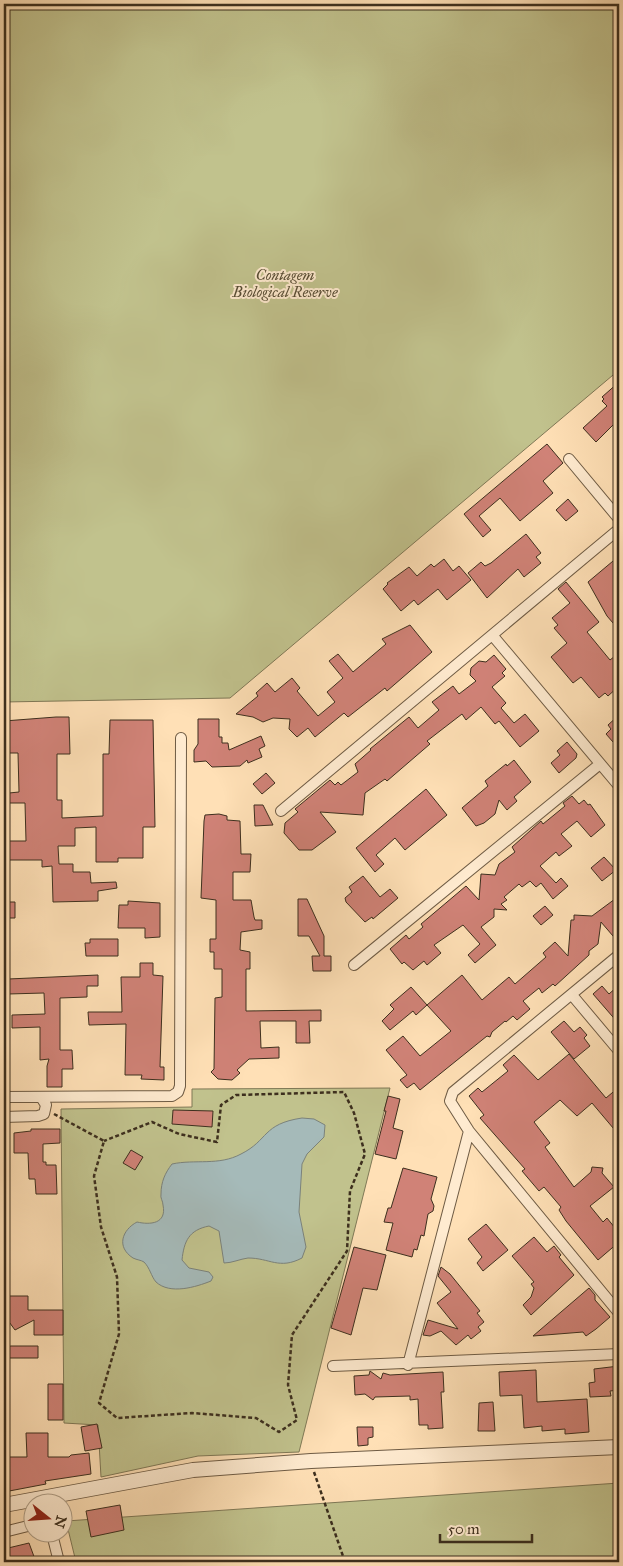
<svg xmlns="http://www.w3.org/2000/svg" width="623" height="1566" font-family="'IM FELL Great Primer',serif">
<style>
.green{fill:#c1c28d;stroke:#7f7856}
.water{fill:#a5bab9;stroke:#7b827b}
.building{fill:#d08277;stroke:#3d2f1e}
.lines{fill:none;stroke-linecap:round;stroke-linejoin:round}
.minor-casing{stroke:#6e5b44;stroke-width:12}
.tertiary-casing{stroke:#6e5b44;stroke-width:16}
.path{stroke:#3d2f1e;stroke-width:2.5;stroke-dasharray:4 2.5;stroke-linecap:butt}
.minor{stroke:#ffebd0;stroke-width:10}
.tertiary{stroke:#ffebd0;stroke-width:14}
.labels{text-anchor:middle;stroke-width:4;stroke-linejoin:round;paint-order:stroke}
.park-label{font-size:15px;font-style:italic;fill:#574c34;stroke:#ffebd0}
</style>
<rect width="100%" height="100%" fill="#ffe0b6"/>
<filter id="stains"><feTurbulence type="fractalNoise" baseFrequency=".004" numOctaves="4"/><feColorMatrix values="0 0 0 0 .2 0 0 0 0 .09 0 0 0 0 .02 0 0 0 .5 -.17"/></filter>
<radialGradient id="worn" r=".72"><stop offset=".6" stop-color="#630" stop-opacity="0"/><stop offset="1" stop-color="#630" stop-opacity=".3"/></radialGradient>
<!-- green -->
<path class="green" d="M4,4h615v366l-389,328 -226,4z
M390,1088l-91,364 -101,4 -97,21 -3,-52 -34,-2 -3,-314 131,-2v-18z
M619,1483v79h-543l-10,-41z"/>
<!-- water -->
<path class="water" d="M302,1118l12,1 11,6 -1,12 -17,17 -5,10 -3,48 7,35 -4,11c-23,12 -32,0 -54,0 -8,1 -16,5 -24,5l-5,-32 -10,-5c-20,4 -25,15 -27,34l7,8 20,4 4,5 -2,4c-15,6 -41,14 -55,1 -5,-6 -6,-14 -12,-20 -3,-2 -7,-2 -11,-4 -17,-11 -11,-28 4,-36 13,3 30,2 26,-17 0,-4 -3,-7 -2,-11 0,-12 4,-21 11,-30 23,-5 47,2 69,-10 28,-14 21,-30 61,-36z"/>
<!-- building -->
<path class="building" d="M619,382v37l-23,23 -13,-14 24,-22 -5,-5 2,-2 -2,-2z
M547,444l16,19 -20,18 10,12 -33,28 -20,-23 -21,18 12,14 -8,7 -19,-23z
M568,499l10,12 -12,10 -10,-11z
M526,534l15,19 -5,4 5,6 -17,14 -6,-8 -31,29 -19,-25 13,-11 4,4 6,-3z
M619,556v74l-12,-14 -19,-34z
M444,559l9,12 6,-5 12,14 -24,20 -9,-11 -20,16 -4,-5 -13,11 -18,-22 5,-5 -1,-1 22,-16 8,9 14,-12 3,3z
M566,582l33,40 -12,10 23,28 5,-4 4,6v24l-11,10 -3,-3 -6,5 -18,-21 -8,6 -22,-26 16,-14 -13,-15 4,-3 -6,-7 18,-15 -12,-14z
M410,625l22,27 -45,39 -2,-3 -37,29 -4,-4 -29,24 -7,-9 -11,9 -8,-8 1,-10 -17,-1 -10,4 -10,-5 -17,-3 22,-18 -2,-3 11,-10 8,9 17,-14 8,10 -3,3 21,25 17,-14 -8,-10 16,-14 -14,-17 9,-7 15,18 33,-28 -4,-5z
M494,655l12,14 -4,4 3,3 -13,11 14,16 -5,5 13,15 11,-9 14,17 -19,16 -21,-26 -4,3 -14,-17 -15,13 -4,-6 -35,27 3,3 -43,37 -2,-2 -20,14 -2,22 -43,-3 16,20 -24,18h-13l-15,-17 1,-10 13,-11 -3,-3 35,-29 5,5 3,-3 3,3 17,-13 -3,-8 16,-14 -1,-1 39,-32 9,11 21,-18 -7,-8 21,-16 6,8 17,-13 -6,-6 1,-7 8,-7 7,1z
M619,715v24l-1,-2 -5,5 -7,-8 5,-5 -3,-4z
M56,717h13l1,37h-13v46h5v18l41,-2v-62h6l1,-34h43l2,107h-12v31h-25v4h-22v-35l-21,1v18h-17l1,18h14v8h17l1,11 25,-1 1,6 -19,3v10l-45,1 -1,-36 -10,1v-7h-38v-19h22l-1,-38h-16v-10l10,-1 -1,-39h-14v-32z
M198,719h21v18h3v6h6l1,7 32,-14 4,10 -6,3 3,8 -14,6 -1,-3 -7,6 -28,1 -6,-6 -12,1v-12l4,-6z
M567,742l10,12 -1,4 -17,15 -8,-10 9,-8 -3,-4z
M514,760l17,22 -17,15 3,4 -10,9 -8,-10 -4,14 -11,9 -8,3 -14,-18 26,-22 -3,-5 21,-17 1,2z
M266,773l9,10 -13,11 -9,-10z
M426,789l21,26 -42,35 -10,-12 -19,17 8,9 -9,8 -19,-24z
M572,796l7,8 5,-4 4,5 2,-1 15,21 -14,12 -14,-16 -16,13 11,12 -13,10 -3,-4 -16,14 16,17 5,-5 7,8 -15,13 -12,-16 -5,4 -6,-6 -8,6 -3,-3 -15,13 3,3 -6,4 6,6 -13,-1v8l-13,10 15,18 -21,18 -7,-8 12,-11 -17,-19 -29,20 7,8 -14,12 -3,-4 -11,9 -9,-8 -2,2 -12,-15 16,-14 3,4 14,-12 -2,-3 45,-38 13,14 2,-26 14,1 4,-11 16,-12 -3,-5 29,-26 2,3 22,-18 -2,-3z
M254,805h9l10,20 -18,1z
M219,814l8,2v4l13,1 1,33h10l-1,18h-17v28h18l3,17 1,3h7v9l-21,3 -1,18 10,2v17h-4v42l75,-1v11h-12l1,22h-14v-22h-36l1,27 18,-1v11l-30,1 -12,11 3,3 -8,7 -14,-1 -7,-7 3,-3 1,-71 7,-1v-28h-8v-17h-4v-13h6v-39l-15,-2 3,-77 1,-6z
M604,857l12,13 -14,11 -11,-13z
M363,876l17,21 10,-8 8,9 -25,21 -1,-2 -7,5 -19,-20 -1,-4 7,-6 -3,-5z
M619,896v47l-18,-21 -3,22 -9,7v4l-34,31 -2,-2 -11,9 -3,-5 -16,13 7,8 -13,11 -4,-4 -7,6 -1,-1 -13,11 -2,5 -3,-1 -67,54 -6,-7 -7,5 -7,-8 7,-5 -21,-25 17,-14 17,20 31,-25 -24,-26 35,-30 20,25 27,-23 6,7 31,-27 -3,-4 12,-11 13,14 3,-36h3v-5l18,1z
M298,899h9l17,37v20h7v15h-18l-1,-15h8l-11,-20h-11z
M128,901l32,2v34l-15,1v-10h-27l1,-23h9z
M4,902h11v16h-11z
M545,906l8,9 -12,10 -8,-9z
M90,939h28v17h-32l-1,-13h5z
M140,963h13v12l10,1 -3,91h4v13l-23,-1 1,-4h-17l1,-51 -37,1 -1,-13h34l-1,-35h19z
M98,975v11h-11v11l-27,1v52h12l1,19h-11v18h-15v-21l2,-7 -9,1v-33l-28,1v-13l33,-1 -1,-21 -36,1v-15z
M619,985v39l-26,-30 9,-8 7,8z
M411,987l16,18 -11,10 -3,-4 -23,19 -8,-9 12,-12 -4,-4z
M564,1021l10,11 6,-5 7,8 -3,3 6,8 -16,13 -23,-27z
M569,1054l37,44 13,-11v48l-27,-32 -15,13 -17,-16 -26,22 16,21 -5,4 29,40 17,-15 1,-5 11,1 -1,5 12,14 -24,19 13,16 4,-4 12,15v9l-21,18 -32,-39 -7,-11 2,-3 -17,-20 -5,4 -17,-20 3,-2 -45,-51 4,-3 -15,-19 9,-8 4,4 26,-21 -5,-6 11,-10 24,25z
M388,1096l12,3 -7,29 10,3 -7,28 -21,-5 11,-43h-2z
M173,1110l40,1 -1,16 -40,-3z
M31,1129h29v14l-17,1v18h3v3h10l1,29h-21l-1,-15h-6l-1,-26h-14v-20l17,-2z
M131,1150l12,7 -8,13 -12,-7z
M403,1168l34,9 -6,22 3,7 -1,5 -5,3 -4,22 -3,-1 -4,15 -3,-1 -2,8 -26,-7 7,-27 -9,-1 4,-14h3z
M486,1224l22,26 -25,21 -6,-8 5,-6 -14,-18z
M534,1237l13,15 7,-6 7,9 -2,2 15,18 -43,40 -8,-10 8,-8 3,-9 -3,-4 3,-2 -22,-26z
M354,1247l32,8 -9,35 -14,-2 -12,47 -20,-7z
M441,1267l9,7 30,37 -3,2 7,9 -6,5 3,4 -10,8 -3,-4 -12,10 -15,-14 -11,5 -7,-1 5,-15 30,9 -21,-26 14,-11 -13,-16z
M589,1288l6,7v5l15,17 -14,12 -10,7 -3,-4 -50,4z
M4,1296h24v14h35v25h-29v-15l-19,10 -11,-15z
M11,1346h27v12h-34v-11z
M619,1366v24l-9,1 1,5 -21,1 -1,-14 6,-1 -1,-13z
M536,1370l1,32 50,-3 2,33 -24,2v-5l-23,2v-5l-18,2 -2,-33 -22,1 -1,-24z
M370,1371l11,8 2,-6 7,2 53,-3 1,20h-3l2,36 -15,1v-4h-9l-1,-26 -8,1v-4l-35,1 -2,3 -8,-6 -10,1 -1,-19 15,-1z
M48,1384h15v36h-15z
M493,1402l2,29h-17l1,-28z
M97,1424l5,24 -17,3 -4,-24z
M357,1427h16v10l-5,1v7l-10,1z
M26,1433h22v24h21l2,-2 18,-2 2,21 -46,7 1,3 -42,8v-35h23z
M120,1505l4,25 -33,7 -5,-26z
M29,1543l7,19h-32v-13z"/>
<g class="lines">
<defs>
<path id="minor" d="M569,459l50,60
M493,636l126,150
M281,811l338,-282
M619,955l-166,137 -3,9 19,30 150,182
M354,965l246,-201
M572,995l47,56
M4,1097l168,-1 6,-4 2,-6 1,-348
M4,1117l34,-1 6,-2 2,-9 -5,-8
M408,1365l61,-234
M333,1366l286,-12
M4,1532l28,-7
M52,1534l7,28"/>
<path id="tertiary" d="M4,1505l189,-35 118,-9 308,-14"/>
</defs>
<!-- minor casing -->
<use href="#minor" class="minor-casing"/>
<!-- tertiary casing -->
<use href="#tertiary" class="tertiary-casing"/>
<!-- path -->
<path class="path" d="M54,1114l50,27 -10,35 7,51 16,50 2,57 -20,69 18,15 75,-5 64,5 23,14 18,-12 -9,-35 4,-50 55,-84 3,-60 15,-37 -11,-41 -10,-21 -108,3 -15,10 -4,37 -38,-8 -27,-12 -48,19
M314,1472l31,90"/>
<!-- minor -->
<use href="#minor" class="minor"/>
<!-- tertiary -->
<use href="#tertiary" class="tertiary"/>
</g>
<g class="labels">
<!-- park labels -->
<g class="park-label">
<text x="285" y="280">Contagem<tspan x="285" dy="17">Biological Reserve</tspan></text>
</g>
</g>
<!-- margin -->
<rect width="623" height="1566" fill="none" stroke="#ffe0b6" stroke-width="20"/>
<rect x="5" y="5" width="613" height="1556" fill="none" stroke="#3d2f1e" stroke-width="2.5"/>
<rect x="10" y="10" width="603" height="1546" fill="none" stroke="#3d2f1e"/>
<!-- north arrow -->
<g transform="translate(48 1518) rotate(107)"><circle r="24" fill="#ffebd0" stroke="#b1a089"/>
<path d="M0-4L9 19L0 12L-9 19Z" fill="#8f2418"/>
<text y="-8" font-size="14" font-weight="bold" text-anchor="middle" fill="#3d2f1e">N</text>
</g>
<!-- scale -->
<path d="M440 1534v8h92v-8" fill="none" stroke="#3d2f1e" stroke-width="2.5"/>
<text x="448" y="1534" font-size="15" fill="#3d2f1e" stroke="#ffebd0" stroke-width="4" paint-order="stroke">50 m</text>
<rect width="100%" height="100%" filter="url(#stains)"/>
<rect width="100%" height="100%" fill="url(#worn)"/>
</svg>
